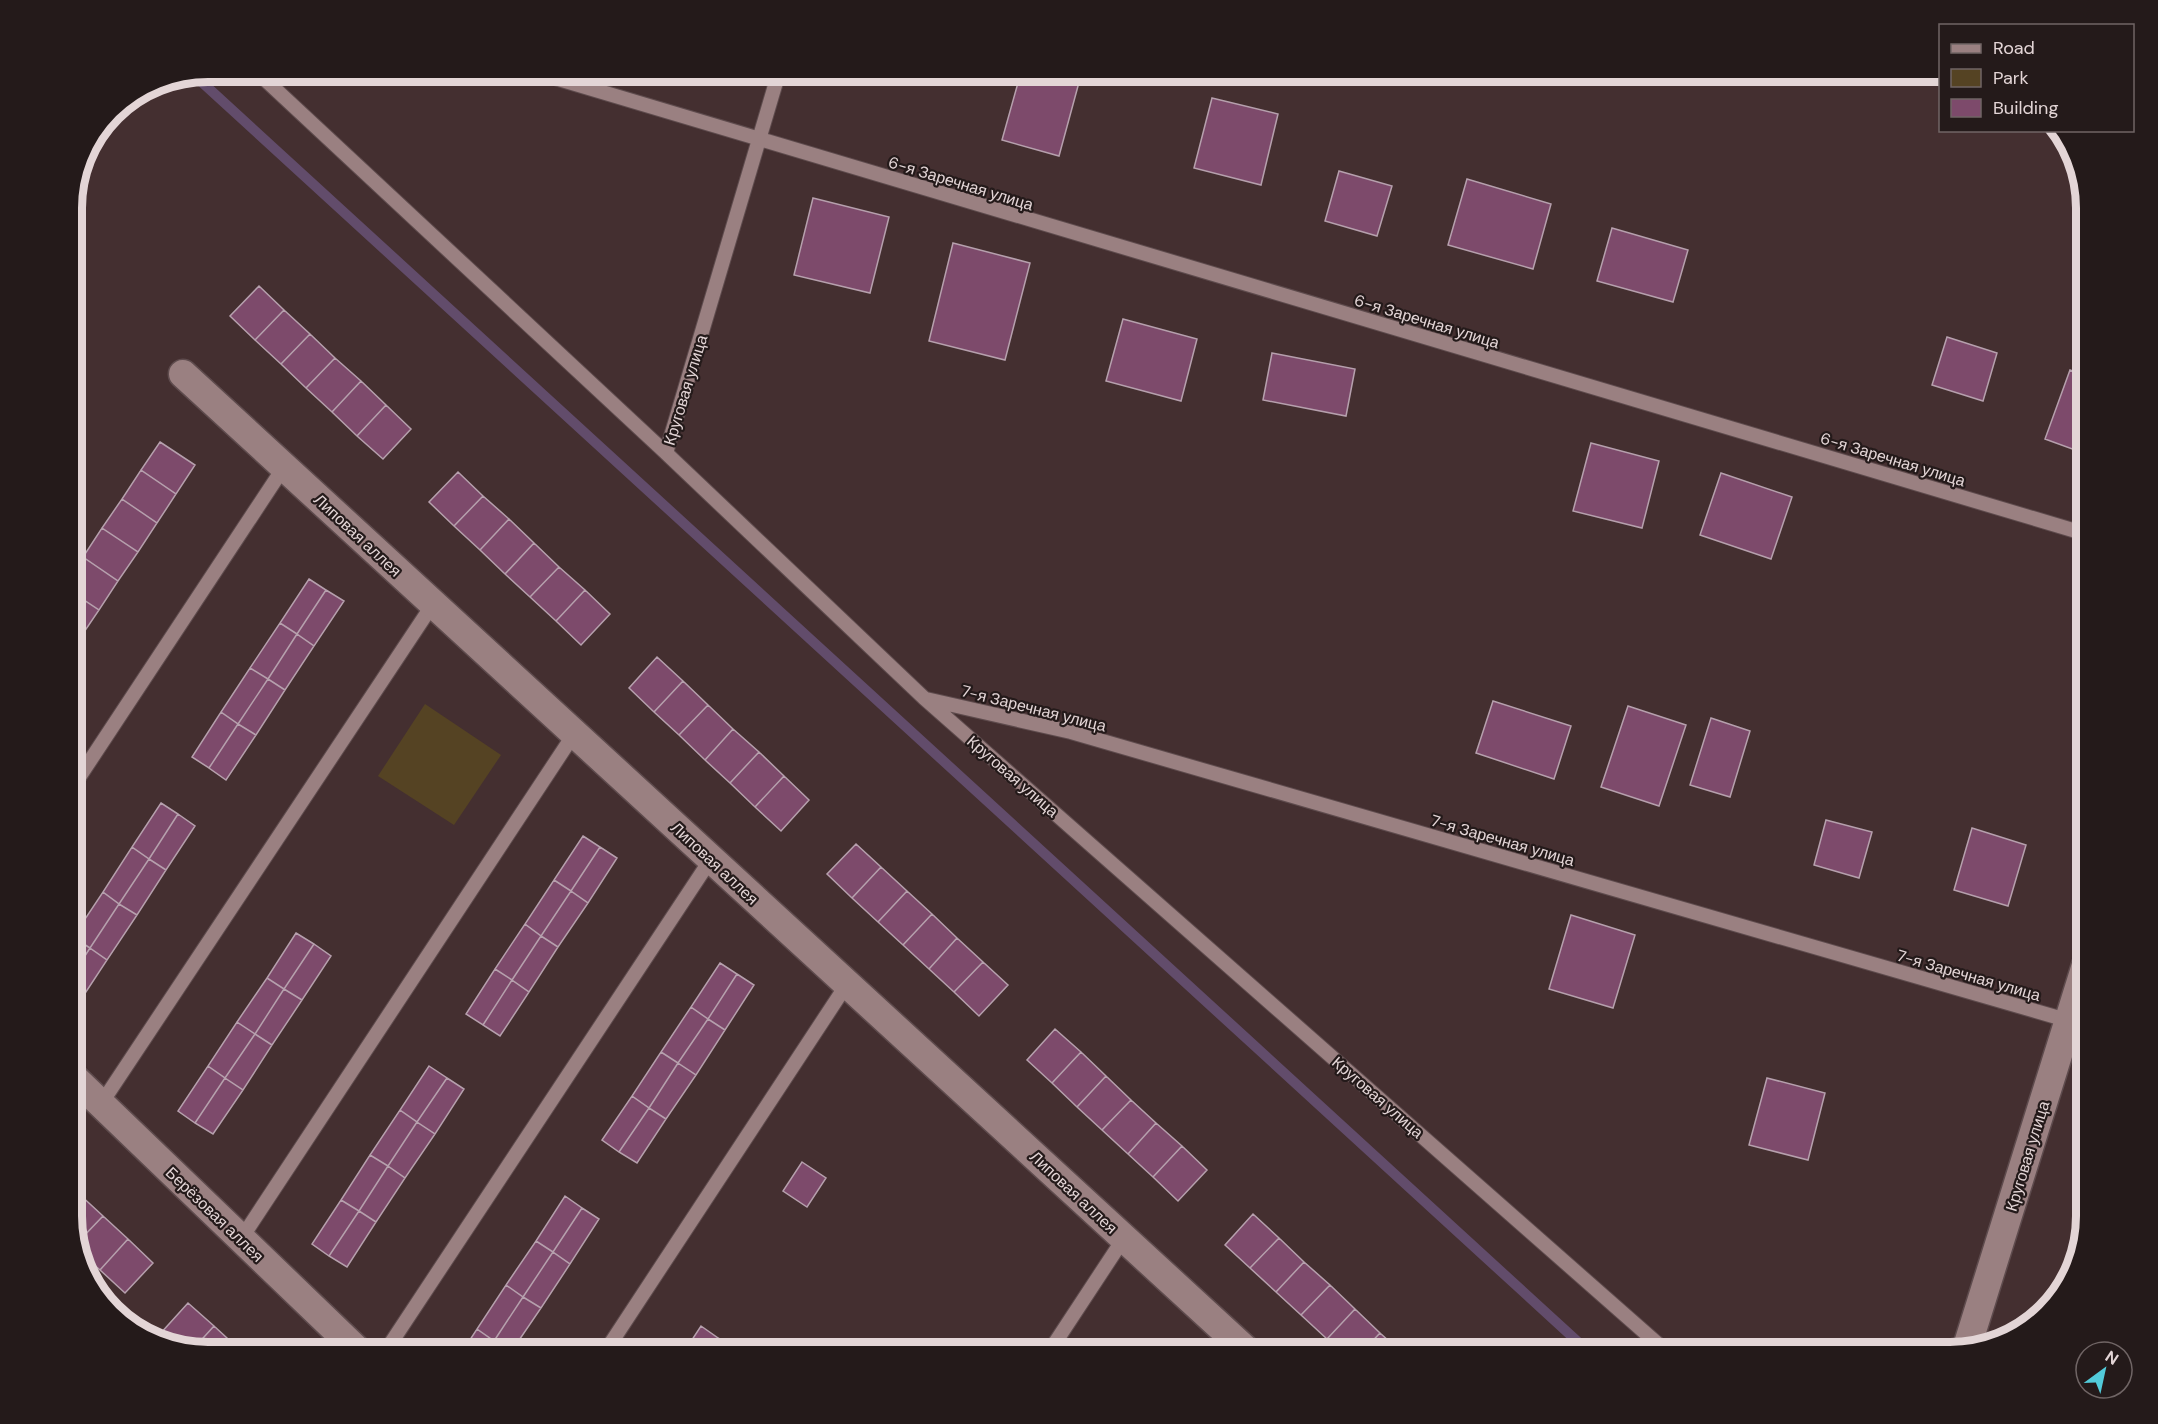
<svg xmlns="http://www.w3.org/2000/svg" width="2158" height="1424" font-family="'DM Sans',sans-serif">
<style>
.green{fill:#554323}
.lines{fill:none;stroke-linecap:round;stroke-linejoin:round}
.stream{stroke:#624c6b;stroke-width:10}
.building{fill:#7d4a6b;stroke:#b6a0ad;stroke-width:1.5}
.service-casing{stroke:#5e4b4d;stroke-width:16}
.minor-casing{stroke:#5e4b4d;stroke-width:31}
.service{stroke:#9a8081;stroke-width:14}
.minor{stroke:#9a8081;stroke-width:28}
.labels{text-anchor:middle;stroke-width:4.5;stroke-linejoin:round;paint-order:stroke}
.street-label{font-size:16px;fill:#e3d5d6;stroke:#241a1a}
.rim{fill:none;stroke:#e3d5d6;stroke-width:8}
</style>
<rect width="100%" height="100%" fill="#442f30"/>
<!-- green -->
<path class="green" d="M425,704l76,51 -47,70 -76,-49z"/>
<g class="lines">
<!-- stream -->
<path class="stream" d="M194,75l1395,1277"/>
</g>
<!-- building -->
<path class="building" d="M1021,72h48l12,3 -22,81 -57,-16z
M1212,98l66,16 -17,71 -67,-17z
M1339,171l53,15 -15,50 -52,-15z
M1467,179l84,25 -18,65 -85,-24z
M813,198l76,19 -19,76 -76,-18z
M1612,228l76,22 -15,52 -76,-21z
M953,243l77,20 -25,97 -76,-19z
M259,286l25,24 -29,30 -25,-24z
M284,310l26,24 -29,30 -26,-24z
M1123,319l74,20 -16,62 -75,-20z
M310,334l25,24 -29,30 -25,-24z
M1947,337l50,16 -14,48 -51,-16z
M1272,353l83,16 -9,47 -83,-16z
M335,358l26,23 -29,31 -26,-24z
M2070,370l16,6v78l-41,-15z
M361,381l25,24 -29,31 -25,-24z
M386,405l25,24 -28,30 -26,-23z
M160,442l35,23 -19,29 -35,-24z
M1591,443l68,18 -17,67 -69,-17z
M141,470l35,24 -19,29 -35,-24z
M458,472l25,24 -29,30 -25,-24z
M1721,473l71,24 -21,62 -71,-24z
M483,496l26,23 -29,31 -26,-24z
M122,499l35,24 -19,29 -36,-24z
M509,519l25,24 -29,31 -25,-24z
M102,528l36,24 -20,29 -35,-24z
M534,543l25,24 -29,30 -25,-23z
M83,557l35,24 -19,29 -27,-18v-18z
M559,567l26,23 -29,31 -26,-24z
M309,579l17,11 -29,44 -17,-11z
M326,590l18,11 -30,45 -17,-12z
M585,590l25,24 -29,31 -25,-24z
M72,592l27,18 -19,28 -8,-5z
M280,623l17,11 -29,45 -18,-11z
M297,634l17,12 -29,44 -17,-11z
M657,657l26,24 -29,31 -25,-24z
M250,668l18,11 -30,45 -17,-12z
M268,679l17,11 -29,45 -18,-11z
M683,681l25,24 -29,30 -25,-23z
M1493,701l78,25 -17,53 -78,-26z
M708,705l25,24 -28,31 -26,-25z
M1628,706l58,19 -27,81 -58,-19z
M221,712l17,12 -29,44 -17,-11z
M1711,718l39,13 -20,66 -40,-12z
M238,724l18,11 -30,45 -17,-12z
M733,729l26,23 -29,31 -25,-23z
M759,752l25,24 -29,31 -25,-24z
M784,776l25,24 -28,31 -26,-24z
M161,803l17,11 -29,45 -17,-12z
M178,814l17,12 -29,44 -17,-11z
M1826,820l46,12 -13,46 -45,-13z
M1972,828l54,17 -18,61 -54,-16z
M583,836l17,11 -29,44 -17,-11z
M856,844l25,23 -29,31 -25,-24z
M132,847l17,12 -30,45 -16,-12z
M600,847l17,11 -29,45 -17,-12z
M149,859l17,11 -29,45 -18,-11z
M881,867l26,24 -29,31 -26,-24z
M554,880l17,11 -30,45 -16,-12z
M571,891l17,12 -30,44 -17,-11z
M907,891l25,23 -29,31 -25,-23z
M103,892l16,12 -29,44 -17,-11z
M119,904l18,11 -30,45 -17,-12z
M932,914l25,24 -28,31 -26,-24z
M1571,915l64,20 -22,73 -64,-19z
M525,924l16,12 -29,44 -17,-11z
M296,933l18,11 -30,45 -17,-11z
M541,936l17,11 -29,45 -17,-12z
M73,937l17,11 -18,28v-37z
M957,938l26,24 -29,30 -25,-23z
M314,944l17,12 -29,44 -18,-11z
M90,948l17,12 -29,44 -6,-3v-25z
M983,962l25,23 -29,31 -25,-24z
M720,963l17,11 -29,45 -17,-12z
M495,969l17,11 -29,45 -17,-11z
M737,974l17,11 -29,45 -17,-11z
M267,978l17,11 -29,45 -18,-12z
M512,980l17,12 -29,44 -17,-11z
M284,989l18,11 -30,45 -17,-11z
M691,1007l17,12 -30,44 -17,-11z
M708,1019l17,11 -29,45 -18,-12z
M237,1022l18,12 -30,44 -17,-12z
M1055,1029l26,23 -29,31 -25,-23z
M255,1034l17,11 -29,45 -18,-12z
M661,1052l17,11 -29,45 -17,-12z
M1081,1052l25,24 -29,31 -25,-24z
M678,1063l18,12 -30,44 -17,-11z
M208,1066l17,12 -30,45 -17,-12z
M429,1066l18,12 -30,44 -17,-12z
M1106,1076l25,24 -29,30 -25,-23z
M225,1078l18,12 -30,44 -18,-11z
M447,1078l17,11 -29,45 -18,-12z
M1767,1078l58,15 -17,67 -59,-15z
M632,1096l17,12 -30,44 -17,-12z
M1131,1100l25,23 -28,31 -26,-24z
M649,1108l17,11 -29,44 -18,-11z
M400,1110l17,12 -29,44 -18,-11z
M417,1122l18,12 -30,44 -17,-12z
M1156,1123l26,23 -29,31 -25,-23z
M1182,1146l25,24 -29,31 -25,-24z
M370,1155l18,11 -29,45 -18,-11z
M802,1162l24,16 -19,29 -24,-16z
M388,1166l17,12 -29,44 -17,-11z
M77,1192l26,24 -25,26 -6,-18v-26z
M565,1196l17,12 -29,44 -17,-11z
M341,1200l18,11 -30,45 -17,-12z
M582,1208l17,11 -29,45 -17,-12z
M359,1211l17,11 -29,45 -18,-11z
M1253,1214l26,24 -29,30 -25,-23z
M103,1216l25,23 -28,31 -19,-17 -3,-11z
M1279,1238l25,24 -28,30 -26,-24z
M128,1239l25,24 -28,30 -25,-23z
M536,1241l17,11 -30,45 -17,-12z
M553,1252l17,12 -29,44 -18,-11z
M1304,1262l26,23 -29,30 -25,-23z
M506,1285l17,12 -29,44 -17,-12z
M1330,1285l25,24 -28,30 -26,-24z
M523,1297l18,11 -30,44 -17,-11z
M188,1303l26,23 -20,22 -28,-9 -6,-5z
M1355,1309l25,24 -18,19h-21l-14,-13z
M214,1326l26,24 -2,2h-30l-14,-4z
M701,1326l17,12 -9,14h-25z
M477,1329l17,12 -7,11h-25z
M1380,1333l21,19h-39z
M718,1338l18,11 -2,3h-25z
M494,1341l17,11h-24z"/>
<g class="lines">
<defs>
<path id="service" d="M257,72l409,381
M535,72l1551,462
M779,72l-113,381 258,245 743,654
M926,699l145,33 999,289
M72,788l212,-321
M101,1104l332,-500
M241,1239l333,-505
M385,1352l326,-493
M605,1352l242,-368
M1049,1352l75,-114"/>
<path id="minor" d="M183,374l1065,978
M72,1076l287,276
M1967,1347l119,-382"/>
</defs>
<!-- service casing -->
<use href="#service" class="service-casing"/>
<!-- minor casing -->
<use href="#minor" class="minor-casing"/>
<!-- service -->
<use href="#service" class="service"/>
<!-- minor -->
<use href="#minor" class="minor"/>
</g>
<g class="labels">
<!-- street labels -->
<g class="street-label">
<text transform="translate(961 183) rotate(17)" y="6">6-я Заречная улица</text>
<text transform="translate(1427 321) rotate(17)" y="6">6-я Заречная улица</text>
<text transform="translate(685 390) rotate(-73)" y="6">Круговая улица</text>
<text transform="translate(1893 459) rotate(17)" y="6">6-я Заречная улица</text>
<text transform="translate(358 535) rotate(43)" y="6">Липовая аллея</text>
<text transform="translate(1034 708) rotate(14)" y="6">7-я Заречная улица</text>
<text transform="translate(1013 776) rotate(41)" y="6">Круговая улица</text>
<text transform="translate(1503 840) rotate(16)" y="6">7-я Заречная улица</text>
<text transform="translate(715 863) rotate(43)" y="6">Липовая аллея</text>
<text transform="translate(1969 975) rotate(16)" y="6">7-я Заречная улица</text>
<text transform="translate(1378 1097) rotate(41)" y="6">Круговая улица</text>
<text transform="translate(2027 1156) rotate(-73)" y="6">Круговая улица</text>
<text transform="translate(1074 1192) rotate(43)" y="6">Липовая аллея</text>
<text transform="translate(215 1214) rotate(44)" y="6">Берёзовая аллея</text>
</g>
</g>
<!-- crop -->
<path d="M0 0H2158V1424H0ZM208 82H1950A126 126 0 0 1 2076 208V1216A126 126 0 0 1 1950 1342H208A126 126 0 0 1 82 1216V208A126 126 0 0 1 208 82Z" fill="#241a1a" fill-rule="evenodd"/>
<path class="rim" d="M208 82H1950A126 126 0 0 1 2076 208V1216A126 126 0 0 1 1950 1342H208A126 126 0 0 1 82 1216V208A126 126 0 0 1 208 82Z"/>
<!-- legend -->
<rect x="1939" y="24" width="195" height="108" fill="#241a1a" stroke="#706565" stroke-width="1.5"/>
<rect x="1951" y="44" width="30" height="9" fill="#9a8081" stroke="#706565" stroke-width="1.5"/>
<text x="1993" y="54" font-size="18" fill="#e3d5d6">Road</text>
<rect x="1951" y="69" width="30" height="18" fill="#554323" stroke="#706565" stroke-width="1.5"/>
<text x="1993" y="84" font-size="18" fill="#e3d5d6">Park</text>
<rect x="1951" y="99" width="30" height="18" fill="#7d4a6b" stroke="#706565" stroke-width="1.5"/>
<text x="1993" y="114" font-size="18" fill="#e3d5d6">Building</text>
<!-- north arrow -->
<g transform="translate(2104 1370) rotate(33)"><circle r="28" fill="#241a1a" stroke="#706565" stroke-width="1.5"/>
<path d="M0-4.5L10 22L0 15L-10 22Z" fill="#52cbda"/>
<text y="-9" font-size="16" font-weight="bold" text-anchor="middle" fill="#e3d5d6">N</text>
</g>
</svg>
